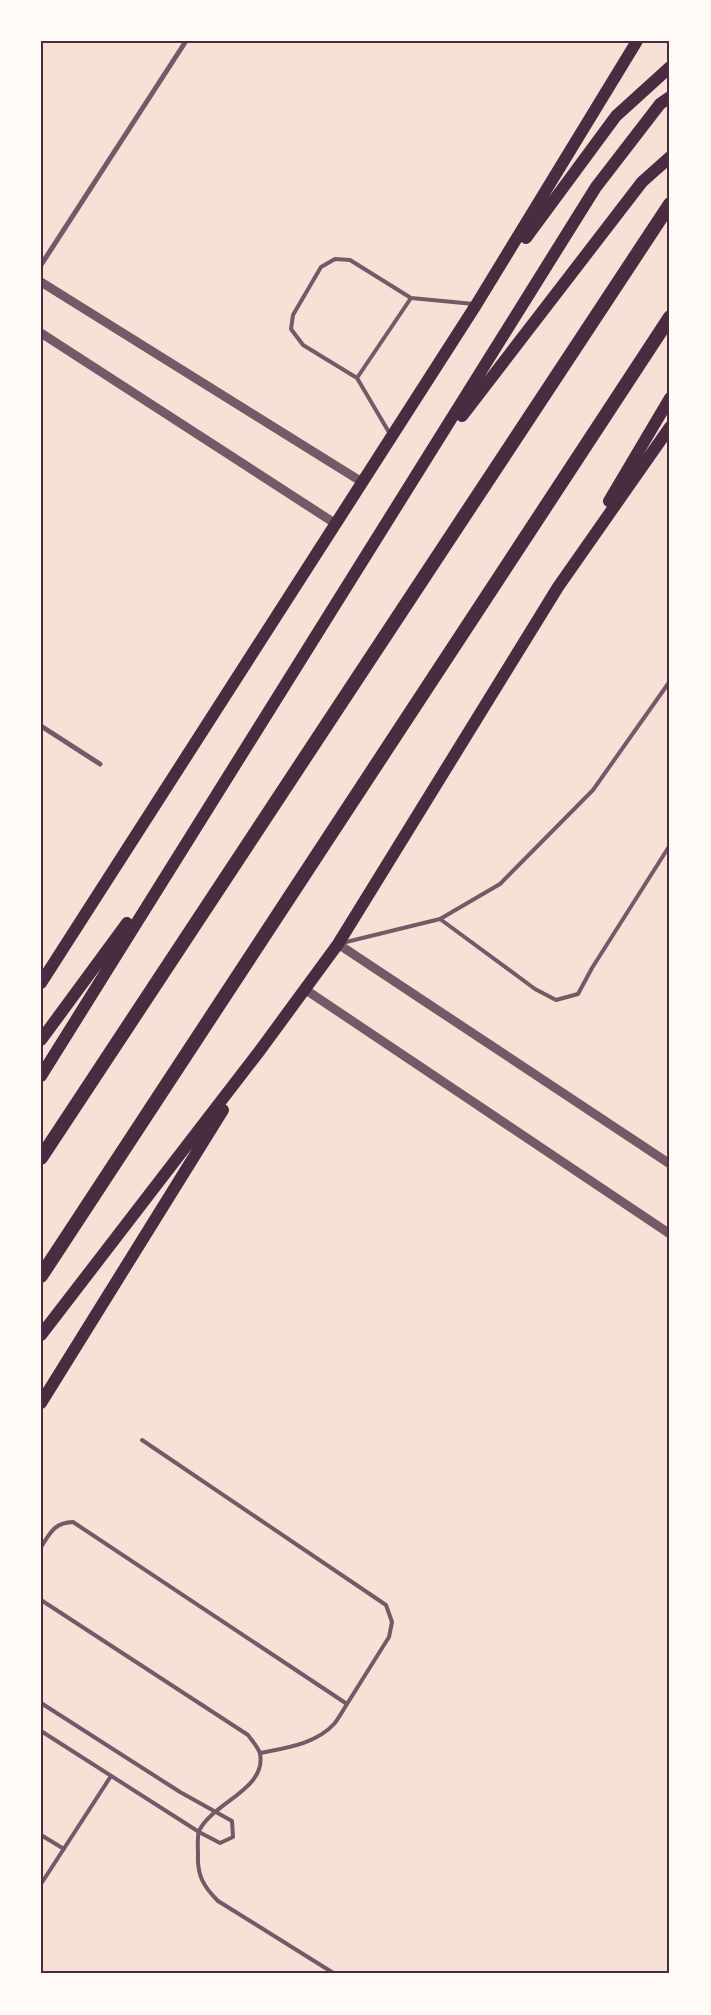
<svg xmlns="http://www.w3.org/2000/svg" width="711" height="2015" font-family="Arial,sans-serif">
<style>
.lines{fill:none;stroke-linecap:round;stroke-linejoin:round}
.service{stroke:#755966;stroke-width:4}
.minor{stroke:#755966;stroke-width:5}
.tertiary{stroke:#755966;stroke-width:9}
.primary{stroke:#4a2c40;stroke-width:12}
.trunk{stroke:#4a2c40;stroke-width:14}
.neatline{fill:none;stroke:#4a2c40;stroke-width:2}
</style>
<rect width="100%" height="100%" fill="#f7e1d7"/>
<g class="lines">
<!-- service -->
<path class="service" d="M357,378l-54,-33 -12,-16 2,-14 28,-48 14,-8 15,1 61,38
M390,434l-33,-56 54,-80 63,6
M440,919l95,70 21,11 22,-6 14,-26 78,-123
M342,943l98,-24 60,-35 93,-94 77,-109
M41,1547c10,-15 13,-24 32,-25l274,182 42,-67 3,-15 -6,-17 -244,-165
M41,1600l207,135c4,6 11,13 12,19 7,35 -48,49 -61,77 -2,6 -1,17 -1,23 -1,21 5,32 20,47l117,73
M41,1703l139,89 52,29 1,16 -13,6 -21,-11 -158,-101
M260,1753c25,-5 56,-9 74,-29 5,-6 9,-14 13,-20
M41,1835l23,14
M41,1884l70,-108"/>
<!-- minor -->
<path class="minor" d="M41,265l145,-224
M41,726l59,38"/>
<!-- tertiary -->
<path class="tertiary" d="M41,282l321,200
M41,333l295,191
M338,944l332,220
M306,990l364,244"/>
<!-- primary -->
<path class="primary" d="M526,238l90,-122 54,-49
M462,416l180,-234 28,-25
M609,501l61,-103
M41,983l435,-678 161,-264
M41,1040l86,-117
M41,1076l555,-889 64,-83 10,-7
M41,1335l220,-286 77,-105 220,-357 112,-160
M41,1403l182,-293"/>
<!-- trunk -->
<path class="trunk" d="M41,1158l629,-954
M41,1276l629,-959"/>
</g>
<!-- border -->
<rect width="711" height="2015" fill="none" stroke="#fffaf5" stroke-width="85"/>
<rect x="42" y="42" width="626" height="1930" class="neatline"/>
</svg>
